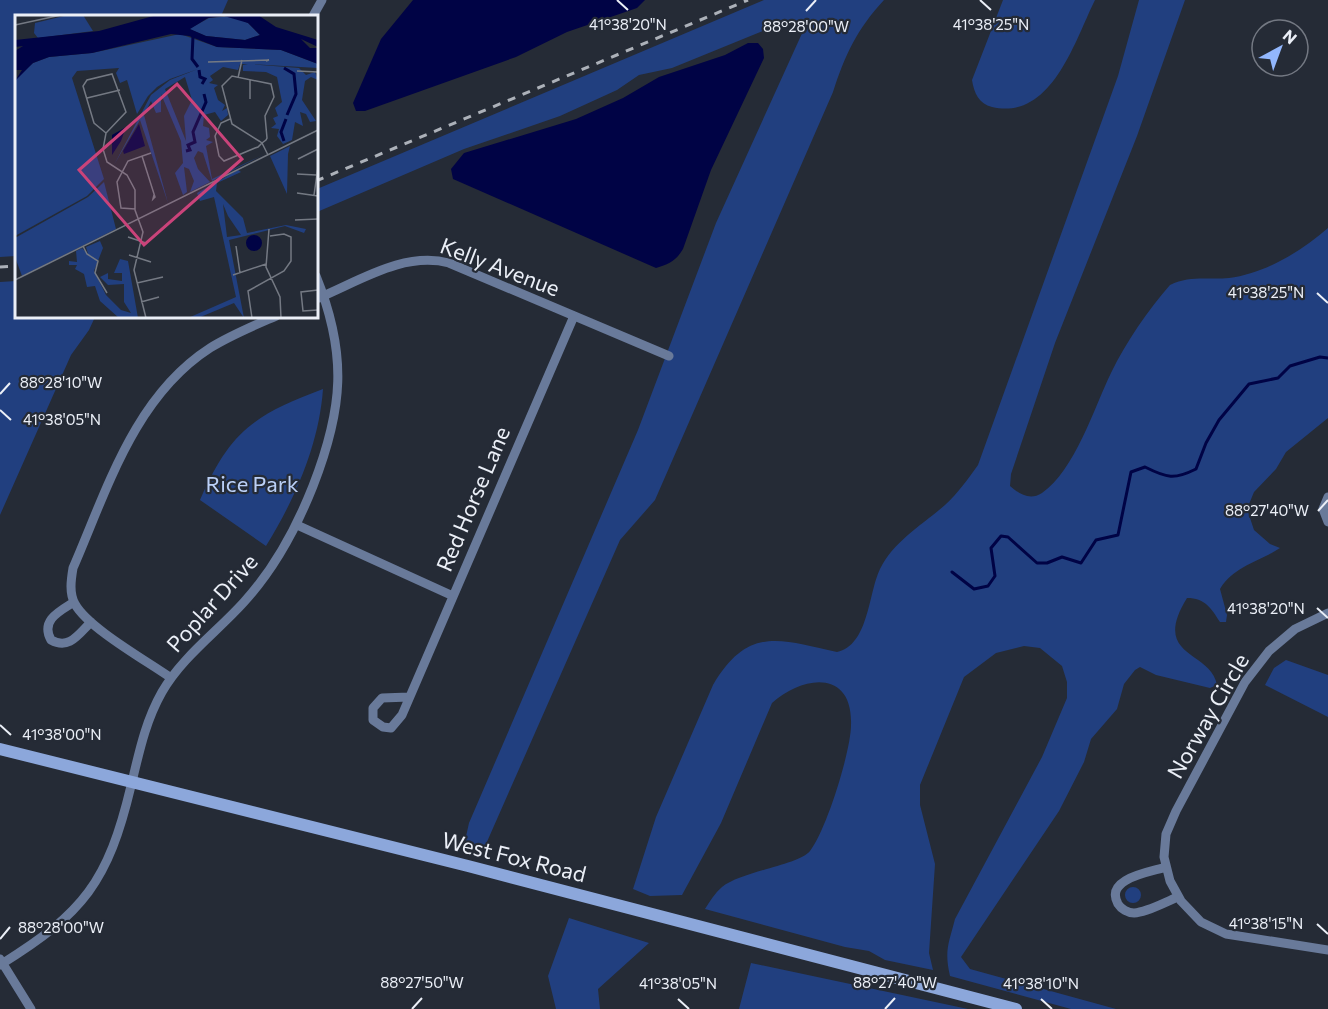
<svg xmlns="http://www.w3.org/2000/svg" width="1328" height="1009" font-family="Commissioner,sans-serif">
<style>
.green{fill:#213f7f}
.water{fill:#000345}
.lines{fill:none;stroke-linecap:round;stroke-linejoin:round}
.stream{stroke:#000345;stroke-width:3}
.street{stroke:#697a9a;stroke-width:9}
.secondary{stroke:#8ca7db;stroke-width:12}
.rail{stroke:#acb1b9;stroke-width:3;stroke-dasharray:8 8;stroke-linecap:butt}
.ticks{fill:none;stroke:#ebeff7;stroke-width:2}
.labels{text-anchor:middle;stroke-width:4.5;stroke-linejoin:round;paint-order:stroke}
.street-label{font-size:22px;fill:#ebeff7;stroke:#252b36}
.park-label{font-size:22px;fill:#bbd0f7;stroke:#252b36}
.inset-river{fill:none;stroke:#000345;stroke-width:3}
.inset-road{fill:none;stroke:#747983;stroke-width:1.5}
.view{fill:#ca437a;fill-opacity:0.15;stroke:#ca437a;stroke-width:3}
.inset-edge{fill:none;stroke:#ebeff7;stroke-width:3}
.ticks-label{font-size:15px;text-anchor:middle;fill:#ebeff7;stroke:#252b36;stroke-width:4.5;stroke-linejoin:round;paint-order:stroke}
</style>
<rect width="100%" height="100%" fill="#252b36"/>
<!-- green -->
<path class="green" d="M0,0h228l-7,16h-205v240l-16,1z
M764,0h120c-27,29 -39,55 -51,92l-178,408 -35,40 -134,304 -9,8 -9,-3 -3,-8 4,-18 169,-393 78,-207 88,-194 -3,-5 -11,-4 -118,48 -33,7 -22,15 -57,26 -96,33 -147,63v-23z
M1003,0h92c-20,40 -43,121 -103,107 -13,-3 -18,-14 -20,-27z
M1139,0h46l-48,136 -82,207 -44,131 -1,12c9,8 20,15 32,7 33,-23 52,-85 69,-120 15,-31 37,-63 59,-88 20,-10 38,-5 59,-7 35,-4 73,-27 99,-50v190l-42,34 -10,17 -22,23 -7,17 7,21 16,14 10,4c-21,14 -46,18 -60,41l7,26 -1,7h-6c-9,-14 -15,-24 -33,-24 -37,60 24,52 30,87l-7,3 -54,-13 -16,-8 -5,3 -11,14 -7,25 -26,30 -7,23 -25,49 -98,146 9,12 146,40h-45l-121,-33c-6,-26 -1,-33 5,-57l87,-162 25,-59v-16l-5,-16 -22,-18 -16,-2 -28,7 -32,24 -44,108v20l15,59 -6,89 4,17 -48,-10 -16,-9 -24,-4 -140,-38c5,-8 10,-16 17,-22 20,-16 77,-22 88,-36 16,-20 41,-100 41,-126 2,-56 -48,-50 -79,-22l-51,120 -39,72 -32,1 -17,-7 23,-72 57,-132c35,-59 66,-46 124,-33 32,-7 31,-58 43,-83 14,-28 42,-44 65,-64 13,-12 23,-26 33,-40l140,-389z
M16,281v35l79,1 -6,13 -18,25 -71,160v-233z
M323,389c-4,56 -28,110 -57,157l-66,-46c30,-69 54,-85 123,-111z
M1286,660l42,15v42l-63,-32 9,-17z
M1125 895a8 8 0 1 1 16 0a8 8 0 1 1-16 0Z
M569,918l80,25 -51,46 2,20h-44l-8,-33z
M751,963l217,46h-229z"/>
<!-- water -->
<path class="water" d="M413,0h232l-8,8 -70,24 -51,25 -151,54h-9l-3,-8 28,-64z
M748,43h10l5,6 1,9 -53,112 -28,79c-7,12 -14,15 -27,19l-203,-89 -2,-10 13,-16 112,-34 47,-21 36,-21 66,-22z"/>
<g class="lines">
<!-- stream -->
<path class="stream" d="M952,572l22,17 14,-3 7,-10 -4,-28 10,-12 7,1 29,26h10l15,-6 19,6 15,-23 22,-5 13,-63 14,-5c22,11 29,13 51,2l10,-26 13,-23 30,-36 29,-6 12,-12 30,-9 8,1"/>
<!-- street -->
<path class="street" d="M313,16l9,-16
M316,299c42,-17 87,-48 133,-36l220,93
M1328,497l-5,12 5,13
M297,525l156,71
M74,602c-14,9 -34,18 -23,38 18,10 27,-5 40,-18
M1328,613l-33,16 -26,22 -24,31 -69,129 -10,23 -2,23 6,24 11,20 20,21 25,12 102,16
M171,678c-24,-17 -83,-50 -96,-74 -6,-11 -4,-24 -2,-36 34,-78 61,-171 137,-220 21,-13 43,-22 66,-32
M409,697l-27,1 -9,10v12l10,7 8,1 11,-13 172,-399
M1166,867c-15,5 -62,11 -48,37 3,5 10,9 16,9 14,-1 31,-11 44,-16
M0,959l31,50
M0,965c84,-52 108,-83 131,-179 8,-33 14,-64 31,-94 20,-35 55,-60 82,-90 31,-34 52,-73 69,-116 30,-77 35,-131 3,-210"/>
<!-- secondary -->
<path class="secondary" d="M0,749l468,117 548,143"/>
<!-- rail -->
<path class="rail" d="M316,181l432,-181
M0,267l16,-1"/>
</g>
<!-- ticks -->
<path class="ticks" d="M617,0l11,10M980,0l11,10M806,11l10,-11M1317,293l11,10M0,394l10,-11M0,410l11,10M1318,511l10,-11M1317,608l11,10M0,725l11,10M1317,924l11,10M0,939l10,-12M678,999l11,10M1041,999l11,10M412,1009l10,-11M885,1009l10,-11"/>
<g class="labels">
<!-- street labels -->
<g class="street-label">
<text transform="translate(500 267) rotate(21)" y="8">Kelly Avenue</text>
<text transform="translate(473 499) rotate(-67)" y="8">Red Horse Lane</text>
<text transform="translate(212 603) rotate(-48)" y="8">Poplar Drive</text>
<text transform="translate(1208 716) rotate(-60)" y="8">Norway Circle</text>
<text transform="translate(514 857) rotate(14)" y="8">West Fox Road</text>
</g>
<!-- park labels -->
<g class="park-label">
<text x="252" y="492">Rice Park</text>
</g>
</g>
<!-- overview -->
<g transform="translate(15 15)">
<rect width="303" height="303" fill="#252b36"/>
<path d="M53,0h15l10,16 -55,7 -4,-5 1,-10zM217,1l16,7 12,12 -15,5 -39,-4 -17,-7 20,-11zM165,19l37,13 64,3 37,14v4l-69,-4 50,4 7,7 9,-3 3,8 -7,-3 -6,4 -3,19 14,21 -6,1 -4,-8 -6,-2 3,14 -8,-4 -3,18 -9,4 -6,-8 2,-7 -8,-1 5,-4 -3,-6 5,-2 -3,-8 7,-6 -5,-25 -11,-5 -23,-1v-6l5,-1h-26h18l-2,6 -15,-3 -13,9 3,4 -4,3 9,2 -4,3 4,12 7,5 -3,6 5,-3 1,7 -7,6 -6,-9 -11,3 -1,11 6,2 1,9 -4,3 7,2 -7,4 6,33 51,-24 -51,26 -9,-28 -5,-2 -4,7 4,11 12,13 -20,10 4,-11 -5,-12 -5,-2 3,25 -4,3 -8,-22 8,-10 -2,-22 -20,-47v18l-5,1 -5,-12 -7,14 24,88 -28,-83 -26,45 37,-70 19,-15 28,-11 -28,10 -13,8 -9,9 -11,18 -10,-34 -7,3 -4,-10 3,-5 -42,3 -5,7 32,101 -17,17 -72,40v-155l5,-7 13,-11 16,-6 43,-4zM170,62l7,23 -8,16 2,25 -21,-52zM275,131l-2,8 -1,40 -17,-38zM223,155l3,2 -24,11 -1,8 27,27 4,15 39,-8 20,4 -2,4 -19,-7 -56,14 15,78 -10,-15 -36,15h-10l48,-21 -22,-100 -14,4 -3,-8zM208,189l5,12 13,19 -14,2zM89,167l12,47 -94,47 -7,-19v-19l73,-41zM85,226l3,7 -9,23 12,24 15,15 10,3 -7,-11v-18l-16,1 -8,-8 8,-4v6l14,2v-8h-8l6,-14 8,2 10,57h-19l-19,-17 -5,-15 -8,1 -3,-13 -9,-5 2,-4h-8v-4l8,1 -1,-11 6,-3 6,6 -2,-7z" fill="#213f7f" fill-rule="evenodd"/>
<path d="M142,0h101l18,12 42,13v7l-17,-8 9,9h8v16l-37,-14 -64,-3 -28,-11 -18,-2 -79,19 -43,4 -16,6 -18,18 7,-11h-7v-19l8,-5 -8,1v-7l84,-9zM209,1l24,7 12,12 -15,5 -39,-4 -16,-7 18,-11zM124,109l6,22 -21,8 -1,-3zM111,112l-5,14 -9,14v-20zM231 228a8 8 0 1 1 16 0a8 8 0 1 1-16 0Z" fill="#000345" fill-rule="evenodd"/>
<path class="inset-river" d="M178,21l-1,23 6,8M269,53l10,6 2,20 -9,21M184,55l1,7 5,2 -3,5M269,126l-3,-9 5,-13M171,136l4,-1 -2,-5 7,-3 -2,-10 13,-30 -2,-8"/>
<path class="inset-road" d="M0,10l46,-10M193,47l61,-2 -3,1M282,56l21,1M223,63l4,-18M72,83l33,-8M235,84v-19M215,104l-9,4 -6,13 4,20 5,5 31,-13 3,-1 4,-4 4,-3 1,-2 -2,-22 9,-19 -3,-13 -39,-8 -10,10 10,38 27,17 3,2 6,12M91,118l-12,-10 -11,-37 4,-6 25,-6 14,38 -20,21 -3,16 4,13 20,13 8,15v20l8,22 -9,38 12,48M127,141l13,41 -2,2 1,-4M283,144l20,-10M282,159l19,1M282,178l21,3M299,180l4,-28M120,194l-14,-1 -4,-26 11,-21 23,-8M280,205l23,-1M254,214l-3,38 14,30 1,21M113,222l18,6M68,231l4,8 11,7 -3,12 12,20M221,231l4,27M114,240l22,7M218,260l33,-11M0,265l303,-150M122,268l26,-6M303,275l-17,2 2,19 15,-1M126,287l18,-5M237,303l-4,-27 36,-20 7,-10v-24l-7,-3 -14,2"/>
<path class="view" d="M162,69l65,75 -98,86 -65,-75z"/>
<rect width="303" height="303" class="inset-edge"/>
</g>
<g class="ticks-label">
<text x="628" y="30">41°38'20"N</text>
<text x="991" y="30">41°38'25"N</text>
<text x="806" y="32">88°28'00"W</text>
<text x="1266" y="298">41°38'25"N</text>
<text x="61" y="388">88°28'10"W</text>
<text x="62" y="425">41°38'05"N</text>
<text x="1267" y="516">88°27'40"W</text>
<text x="1266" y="614">41°38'20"N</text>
<text x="62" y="740">41°38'00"N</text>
<text x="1266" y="929">41°38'15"N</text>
<text x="61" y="933">88°28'00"W</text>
<text x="422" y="988">88°27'50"W</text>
<text x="895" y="988">88°27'40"W</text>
<text x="678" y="989">41°38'05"N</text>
<text x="1041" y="989">41°38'10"N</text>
</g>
<!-- north arrow -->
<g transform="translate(1280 48) rotate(41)"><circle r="28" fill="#252b36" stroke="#747983" stroke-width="1.5"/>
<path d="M0-4.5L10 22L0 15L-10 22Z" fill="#92b7fd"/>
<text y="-9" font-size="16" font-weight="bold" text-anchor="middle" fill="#ebeff7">N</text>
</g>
</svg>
